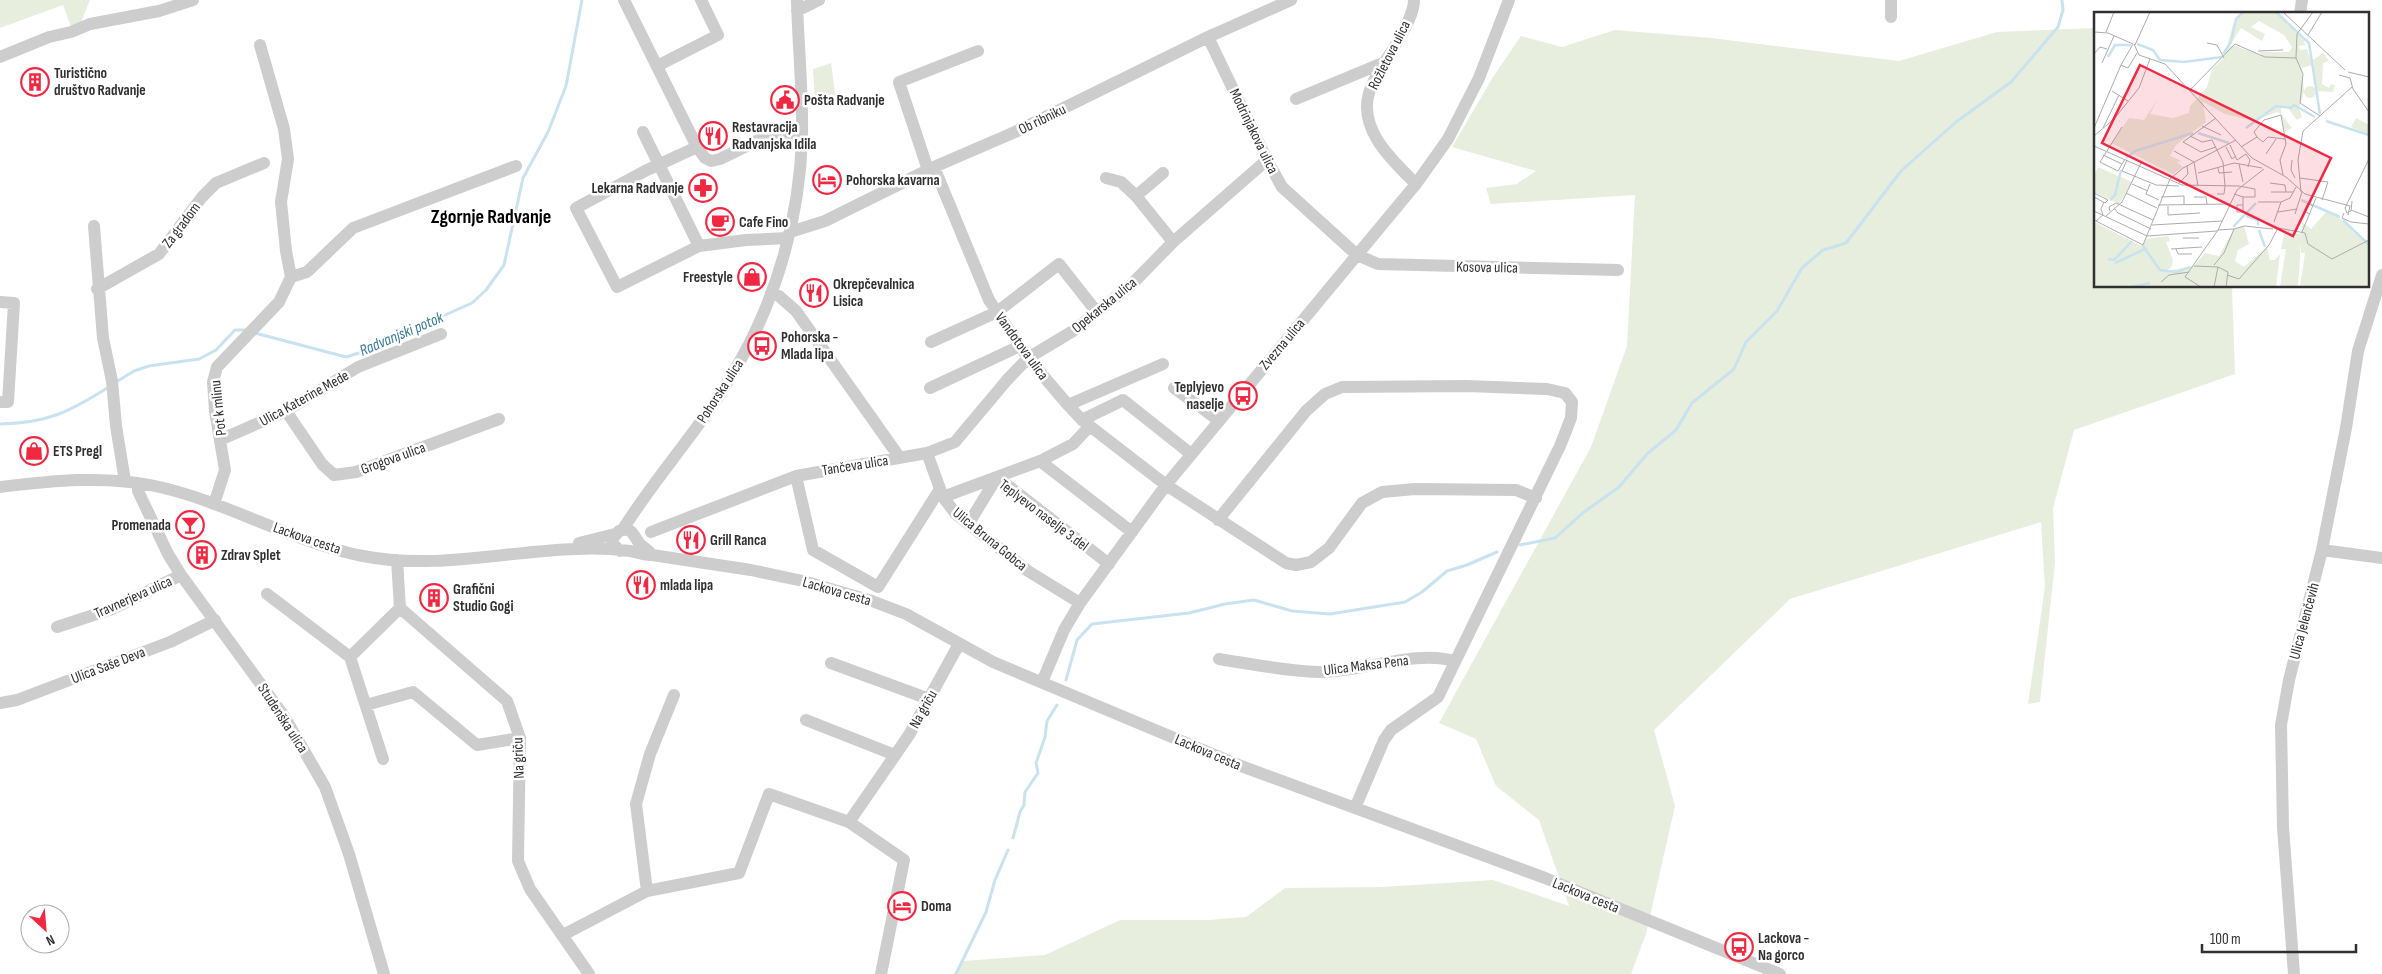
<svg xmlns="http://www.w3.org/2000/svg" width="2382" height="974" font-family="'Sofia Sans Condensed',sans-serif">
<style>
.green{fill:#e7eedd}
.lines{fill:none;stroke-linecap:round;stroke-linejoin:round}
.stream{stroke:#c9e2ef;stroke-width:3}
.minor{stroke:#cdcdcd;stroke-width:12}
.labels{text-anchor:middle;stroke-width:5;stroke-linejoin:round;paint-order:stroke}
.street-label{font-size:15px;fill:#303030;stroke:#fff}
.poi-label{font-size:15px;font-weight:bold;fill:#303030;stroke:#fff;text-anchor:start}
.water-label{font-size:16px;font-style:italic;fill:#377999;stroke:#fff}
.district-label{font-size:20px;font-weight:bold;fill:#000;stroke:#fff}
.inset-river{fill:none;stroke:#c9e2ef;stroke-width:2.5}
.inset-road{fill:none;stroke:#acacac;stroke-width:1}
.view{fill:#f22843;fill-opacity:0.15;stroke:#f22843;stroke-width:2.5}
.inset-edge{fill:none;stroke:#303030;stroke-width:2.5}
</style>
<rect width="100%" height="100%" fill="#fff"/>
<!-- green -->
<path class="green" d="M0,0h90l-15,37 -12,-32 -63,23z
M2096,28v258h136l3,88 -161,56 -21,78 2,55 -15,139 -12,2 17,-117 -4,-65 -251,77 -136,131 21,76 -29,128 -15,40h-677l9,-13 82,-6 75,-35h88l38,-3 39,-29 97,-1 111,-7 76,26 -30,-86 -43,-34 -20,-47 -37,-16 152,-276 36,-101 8,-151 -144,9 -5,-16 31,-4 19,-13 -84,-24 41,-70 28,-41 41,11 53,-17 96,8 188,23 98,-29z
M831,63l5,37 -21,1 -2,-32z"/>
<g class="lines">
<!-- stream -->
<path class="stream" d="M255,333l91,24 16,-5 110,-49 14,-13 18,-25 19,-87 25,-46 18,-46 16,-86
M116,382l18,-11 15,-5 50,-7 17,-9 19,-20h12
M0,424c48,-1 69,-12 109,-37
M1520,545l35,-7 29,-26 35,-25 28,-33 29,-24 16,-27 42,-34 12,-27 31,-31 25,-43 21,-18 23,-7 55,-72 55,-49 55,-40 47,-55 5,-17 -1,-10
M1066,680l11,-40 15,-16 97,-11 36,-9 29,-4 38,11 38,3 75,-12 17,-10 25,-21 20,-6 30,-13
M1013,838l7,-26 4,-7 1,-13 13,-19 -2,-10 9,-26 2,-16 10,-16
M956,974l30,-62 9,-32 13,-30"/>
<!-- minor -->
<path class="minor" d="M624,0l73,147 8,11 6,3 9,-2 43,-21 39,-5
M1414,0c0,13 -9,28 -15,39 -10,18 -24,35 -30,54 -11,37 24,68 47,91
M1891,0v17
M797,11l22,-11
M2300,14l2,-14
M1208,37l59,123 15,27 75,68 21,9 240,6
M0,57l49,-20 22,-5 19,-8 69,-13 34,-11
M657,66l61,-31 -17,-35
M1296,99l89,-37
M643,132l56,114
M697,147l-52,24 -69,37 41,79 82,-41 47,-6 42,-2
M934,167l55,133 39,58 40,47 14,15 84,65 120,78 10,2 15,-3 18,-14 33,-45 20,-11 33,-3 101,1 20,8
M928,170l-29,-88 79,-31
M1106,178l15,4 15,14 37,46
M1136,196l27,-23
M94,226l9,112 9,43 4,45 9,55
M790,232l35,-11 109,-54 81,-35 193,-95 83,-37
M291,277l16,-5 46,-44 163,-62
M97,289l62,-35 43,-57 14,-14 48,-20
M771,293l8,3 17,15 104,147
M0,302l14,1 -6,99h-8
M931,342l66,-30 62,-48 37,47
M930,388l90,-42
M1174,388l44,32
M1068,405l95,-41
M286,411l36,53 12,11 22,-3 143,-53
M1082,420l41,-20 68,54
M222,439l64,-28 72,-44 83,-33
M927,453l16,44 13,17 72,57 52,32
M1040,461l92,71
M796,476l17,74 65,37 62,-98
M138,483v8l30,63 13,21 103,141 41,71 24,67 35,120
M0,487c52,-6 103,-12 155,-1 71,15 136,56 208,70 71,14 143,-5 214,-7 18,-1 36,0 53,2 8,1 14,5 22,4
M943,497l97,-36 33,-17 17,-18
M214,504l11,-34 -10,-59 -2,-29 4,-15 62,-65 12,-25 -5,-26 -5,-49 7,-43 -4,-30 -24,-84
M1218,520l88,-109 19,-17 17,-7 125,-1 80,3 18,4 7,9 -1,16 -11,28 -122,251 -47,33 -7,10 -29,68
M969,523l28,-46 112,87
M623,529c36,-57 84,-108 117,-168 38,-67 60,-147 62,-224 1,-46 -4,-92 -5,-137
M651,532l145,-56 131,-23 28,-11 52,-62 21,-22 45,-27 59,-47 41,-42 94,-82
M579,543l36,-9
M2322,550l60,8
M620,551l-7,-7 -1,-5 7,-8c14,-5 14,5 21,13 4,4 9,6 12,11l99,15 52,11 69,20 34,13 87,48 248,104 304,112 235,96
M397,560l3,48 107,93 13,37 -2,123 12,28 59,85
M267,594l83,63 33,102
M57,627l55,-18 69,-34
M350,657l50,-49
M1219,659c32,5 66,12 99,13 42,1 98,-23 136,-11
M831,663l98,36
M1042,682l22,-52 16,-27 86,-118 250,-301 32,-45 31,-61 30,-78
M0,703l17,-3 153,-58 45,-22
M366,705l47,-13 64,53 43,-7
M806,720l89,35
M647,891l-11,-87 14,-50 24,-59
M563,935l84,-44 92,-18 30,-79 80,28
M881,974l23,-114 -55,-38 60,-87 50,-91
M2294,974l-11,-147 -2,-102 8,-45 33,-130 24,-122 12,-77 24,-76"/>
</g>
<!-- icons -->
<defs>
<symbol id="building-ring" viewBox="-11 -11 22 22"><circle r="9.5" fill="#fff" stroke="#f22843" stroke-width="1.5"/><path d="M-4-6H4V6H1V3H-1V6H-4ZM-2.5-4.3h1.7v1.8h-1.7ZM.8-4.3h1.7v1.8H.8ZM-2.5-1h1.7V.8h-1.7ZM.8-1h1.7V.8H.8Z" fill="#f22843"/></symbol>
<symbol id="civic-ring" viewBox="-11 -11 22 22"><circle r="9.5" fill="#fff" stroke="#f22843" stroke-width="1.5"/><path d="M-.6-6.5H3V-4.5H.6V-3L4-1V1h2V6H-6V1h2V-1L-.6-3ZM-1.2 2.5V6h2.4V2.5Z" fill="#f22843"/></symbol>
<symbol id="restaurant-ring" viewBox="-11 -11 22 22"><circle r="9.5" fill="#fff" stroke="#f22843" stroke-width="1.5"/><path d="M-5-6h1v4h1v-4h1v4h1v-4h1v5L-1.5 .5V6h-2V.5L-5-1ZM5-6V6H3V1.5H1.5Q1.5-4 5-6Z" fill="#f22843"/></symbol>
<symbol id="hotel-ring" viewBox="-11 -11 22 22"><circle r="9.5" fill="#fff" stroke="#f22843" stroke-width="1.5"/><path d="M-6-4.5h1.5V1H6V5H4.5V3h-9V5H-6ZM-4 0a1.8 1.8 0 1 1 3.6 0ZM.5 0V-2.5h3Q6-2.5 6 0Z" fill="#f22843"/></symbol>
<symbol id="pharmacy-ring" viewBox="-11 -11 22 22"><circle r="9.5" fill="#fff" stroke="#f22843" stroke-width="1.5"/><path d="M-2-6h4v4h4v4h-4v4h-4v-4h-4v-4h4Z" fill="#f22843"/></symbol>
<symbol id="cafe-ring" viewBox="-11 -11 22 22"><circle r="9.5" fill="#fff" stroke="#f22843" stroke-width="1.5"/><path d="M-5.5-4.5H6V0H3Q3 3.5 0 3.5H-2.5Q-5.5 3.5-5.5 0ZM3-3.2v2h1.7v-2ZM-6 4.5H4V6H-6Z" fill="#f22843"/></symbol>
<symbol id="shop-ring" viewBox="-11 -11 22 22"><circle r="9.5" fill="#fff" stroke="#f22843" stroke-width="1.5"/><path d="M-5-2.5h2.3a2.7 3.5 0 0 1 5.4 0H5L5.5 6h-11ZM-1.5-2.5h3a1.5 2.3 0 0 0-3 0Z" fill="#f22843"/></symbol>
<symbol id="bus-ring" viewBox="-11 -11 22 22"><circle r="9.5" fill="#fff" stroke="#f22843" stroke-width="1.5"/><path d="M-5-6H5V4H4V6H2V4H-2V6H-4V4H-5ZM-3.5-4V0h7V-4ZM-3.5 1.2v1.5H-2V1.2ZM2 1.2v1.5H3.5V1.2Z" fill="#f22843"/></symbol>
<symbol id="bar-ring" viewBox="-11 -11 22 22"><circle r="9.5" fill="#fff" stroke="#f22843" stroke-width="1.5"/><path d="M-6-5H6L.8 .8V4.5H3.5V6h-7V4.5H-.8V.8Z" fill="#f22843"/></symbol>
</defs>
<g fill-rule="evenodd">
<use href="#building-ring" x="19" y="66" width="32" height="32"/>
<use href="#civic-ring" x="769" y="84" width="32" height="32"/>
<use href="#restaurant-ring" x="697" y="120" width="32" height="32"/>
<use href="#hotel-ring" x="811" y="164" width="32" height="32"/>
<use href="#pharmacy-ring" x="687" y="172" width="32" height="32"/>
<use href="#cafe-ring" x="704" y="206" width="32" height="32"/>
<use href="#shop-ring" x="736" y="261" width="32" height="32"/>
<use href="#restaurant-ring" x="798" y="277" width="32" height="32"/>
<use href="#bus-ring" x="746" y="330" width="32" height="32"/>
<use href="#bus-ring" x="1227" y="380" width="32" height="32"/>
<use href="#shop-ring" x="18" y="435" width="32" height="32"/>
<use href="#bar-ring" x="174" y="509" width="32" height="32"/>
<use href="#restaurant-ring" x="675" y="524" width="32" height="32"/>
<use href="#building-ring" x="186" y="539" width="32" height="32"/>
<use href="#restaurant-ring" x="625" y="569" width="32" height="32"/>
<use href="#building-ring" x="418" y="582" width="32" height="32"/>
<use href="#hotel-ring" x="886" y="890" width="32" height="32"/>
<use href="#bus-ring" x="1723" y="931" width="32" height="32"/>
</g>
<g class="labels">
<!-- street labels -->
<g class="street-label">
<text transform="translate(1389 55) rotate(-63)" y="5">Rožletova ulica</text>
<text transform="translate(1042 119) rotate(-26)" y="5">Ob ribniku</text>
<text transform="translate(1254 131) rotate(64)" y="5">Modrinjakova ulica</text>
<text transform="translate(181 225) rotate(-53)" y="5">Za gradom</text>
<text transform="translate(1487 267) rotate(1)" y="5">Kosova ulica</text>
<text transform="translate(1104 305) rotate(-39)" y="5">Opekarska ulica</text>
<text transform="translate(1282 344) rotate(-50)" y="5">Zvezna ulica</text>
<text transform="translate(1022 346) rotate(54)" y="5">Vandotova ulica</text>
<text transform="translate(720 391) rotate(-57)" y="5">Pohorska ulica</text>
<text transform="translate(304 398) rotate(-29)" y="5">Ulica Katerine Mede</text>
<text transform="translate(218 408) rotate(-96)" y="5">Pot k mlinu</text>
<text transform="translate(393 458) rotate(-20)" y="5">Grogova ulica</text>
<text transform="translate(855 465) rotate(-9)" y="5">Tančeva ulica</text>
<text transform="translate(1044 515) rotate(37)" y="5">Teplyevo naselje 3.del</text>
<text transform="translate(307 538) rotate(19)" y="5">Lackova cesta</text>
<text transform="translate(990 539) rotate(39)" y="5">Ulica Bruna Gobca</text>
<text transform="translate(837 591) rotate(16)" y="5">Lackova cesta</text>
<text transform="translate(133 597) rotate(-24)" y="5">Travnerjeva ulica</text>
<text transform="translate(2304 621) rotate(-75)" y="5">Ulica Jelenčevih</text>
<text transform="translate(108 665) rotate(-21)" y="5">Ulica Saše Deva</text>
<text transform="translate(1366 665) rotate(-7)" y="5">Ulica Maksa Pena</text>
<text transform="translate(923 709) rotate(-61)" y="5">Na griču</text>
<text transform="translate(283 718) rotate(57)" y="5">Studenška ulica</text>
<text transform="translate(1208 752) rotate(23)" y="5">Lackova cesta</text>
<text transform="translate(518 758) rotate(-92)" y="5">Na griču</text>
<text transform="translate(1586 895) rotate(22)" y="5">Lackova cesta</text>
</g>
<!-- poi labels -->
<g class="poi-label">
<text x="54" y="78">Turistično<tspan x="54" dy="17">društvo Radvanje</tspan></text>
<text x="804" y="105">Pošta Radvanje</text>
<text x="732" y="132">Restavracija<tspan x="732" dy="17">Radvanjska Idila</tspan></text>
<text x="846" y="185">Pohorska kavarna</text>
<text x="684" y="193" text-anchor="end">Lekarna Radvanje</text>
<text x="739" y="227">Cafe Fino</text>
<text x="733" y="282" text-anchor="end">Freestyle</text>
<text x="833" y="289">Okrepčevalnica<tspan x="833" dy="17">Lisica</tspan></text>
<text x="781" y="342">Pohorska -<tspan x="781" dy="17">Mlada lipa</tspan></text>
<text x="1224" y="392" text-anchor="end">Teplyjevo<tspan x="1224" dy="17">naselje</tspan></text>
<text x="53" y="456">ETS Pregl</text>
<text x="171" y="530" text-anchor="end">Promenada</text>
<text x="710" y="545">Grill Ranca</text>
<text x="221" y="560">Zdrav Splet</text>
<text x="660" y="590">mlada lipa</text>
<text x="453" y="594">Grafični<tspan x="453" dy="17">Studio Gogi</tspan></text>
<text x="921" y="911">Doma</text>
<text x="1758" y="943">Lackova -<tspan x="1758" dy="17">Na gorco</tspan></text>
</g>
<!-- water labels -->
<g class="water-label">
<text transform="translate(401 333) rotate(-23)" y="6">Radvanjski potok</text>
</g>
<!-- district labels -->
<g class="district-label">
<text x="491" y="223">Zgornje Radvanje</text>
</g>
</g>
<!-- overview -->
<g transform="translate(2094 12)">
<rect width="275" height="275" fill="#fff"/>
<path d="M148,0h35l27,28 1,5 -6,1 1,4 7,-1 5,16 -10,3 -1,-3 3,26 -5,18 3,8 -5,3 -10,-13 -6,1v6l11,14 -8,4 -3,-18 -4,-2 -23,9 -29,-7 -22,-12 3,20 -30,23 -6,11 12,5 -5,1 6,5 -10,7 -62,-31 18,-25 15,2 13,-20 -7,14 23,4 16,-5 1,-7 17,-19 5,-18 11,-10 11,-37zM165,9l25,14 8,12 -3,5h-30l4,4 -30,-11 -4,2 12,-19 21,13 3,-7 -14,-7zM229,41l6,8 -6,2 -1,21 7,4 2,-4 4,1 -2,7 -16,-1 -4,-31zM210 80a6 6 0 1 1 12 0a6 6 0 1 1-12 0ZM262,106l13,7v9l-18,-7zM4,155l34,15 -13,22 -25,-12v-16zM232,200l15,7 20,20 8,1v47h-69l5,-34h-4v-11l-3,45h-18l6,-38h-5l3,-14 5,-5v3l12,1 1,-12 9,7zM0,210l47,24 5,-7 22,-3 2,5 -4,1 7,18 -2,8 -7,3 30,-5 11,-13 14,3 15,-27 10,-3 5,18 -11,6 -3,11 9,6 23,-20 3,13h5l5,-6 -4,33h-182z" fill="#e7eedd" fill-rule="evenodd"/>
<path class="inset-river" d="M182,0l33,31 11,71M43,32l16,6 7,10 24,2 38,-5M129,42l8,-12 5,-23 7,-7M14,45l7,-12h16M232,109l43,14M152,116l30,-22 15,2 3,-3 21,12M104,121l31,10M32,146l9,-7 58,-18M16,188l5,-5 6,-25M207,188l39,17M152,204l12,4v5M249,208l26,25M139,215l23,-24M165,218l6,17M49,234l17,24 17,2 13,-5M14,247l6,1 18,-19M21,251l30,-14M37,275l19,-4"/>
<path class="inset-road" d="M189,0l62,58M219,0l-16,22 -1,24 7,16 -3,29 20,13M0,20l14,1 25,11M12,20l8,-20M214,23l14,-23M113,31l10,2 7,13M40,32l5,11 26,9 87,94 34,19 19,17 45,12 -2,9M41,33l15,-33M164,39l25,-1M0,42l6,-7 7,2M8,51l12,-27M27,53l7,3 9,-15M254,60l21,5M245,63l11,3 3,11 16,23M96,78l45,-46 30,13 31,1M18,79l16,10M108,114l19,9M28,115l-22,35 18,9 7,-12M0,116l27,-63 12,-21M9,116l16,-33M0,124l20,-17 25,-31 11,-29M96,124l12,6 10,-2 11,22 2,24M163,125l6,5 5,-5 17,2M136,133l7,15M0,134l88,39 57,1M122,135l-15,5 -18,-10 33,-24M132,135l6,12 4,-3M147,135l16,-10 -3,-5 10,-12 17,-5 5,29 -6,16 3,15M80,139l20,11 4,24M172,142l10,-15M9,143l19,9M33,148l-5,11 34,14 23,1M143,148l9,-6 4,6 -2,7M198,148l-1,10 4,8M145,152l4,18M124,156l1,5 13,-1M104,161l36,-10 28,5M206,166l28,4 -6,18M85,171l9,-9 -1,-8M176,171l15,2 1,7M38,172l16,7M56,172l-4,10 13,6M145,174l16,3v8h-12M177,180h22M207,180l-3,-32 5,-29 49,-44M0,181l14,7M32,181l31,15M123,182h7l1,-8M140,182l9,3v15h-6v-7h6M0,185l11,6 3,-3M67,185l23,-1v9M100,185h12l1,7M258,189l-1,10 -4,2 -2,-5 24,-49M164,190h23M64,193l72,-1M74,194v9l32,-2M20,196l4,5 33,16M257,198l18,7M0,199l53,25M16,199l-1,-4 7,-4 37,17M184,200l19,-3M250,201l-2,5 9,4 18,2M201,202l7,-22M216,202l-6,-3 4,-8 5,3M12,204l16,-14 20,-41M0,208l49,25 27,-66 13,-11 53,-28M2,209l7,-6 -2,-6 3,-7M180,210l7,-20 9,-4 6,-11M58,213l70,-4M140,217l10,-3 29,3M208,220l14,-34M53,224l70,-5M89,226h16M77,237l31,-2M82,237l2,5h14M120,253l10,-12 10,-24 -16,1M100,254l24,1 -4,20M124,255l10,5 -2,15M133,263l12,4 30,-34 9,-17 27,5 3,11 24,15 37,-19M91,265l33,-47 19,-40 27,-21M91,265l16,10M67,270l8,-7 20,-3"/>
<path class="view" d="M46,53l191,93 -38,78 -191,-93z"/>
<rect width="275" height="275" class="inset-edge"/>
</g>
<!-- north arrow -->
<g transform="translate(45 929) rotate(154)"><circle r="24" fill="#ffffff" stroke="#acacac"/>
<path d="M0-4L9 19L0 12L-9 19Z" fill="#f22843"/>
<text y="-8" font-size="14" font-weight="bold" text-anchor="middle" fill="#303030">N</text>
</g>
<!-- scale -->
<path d="M2202 944v8h154v-8" fill="none" stroke="#303030" stroke-width="2.5"/>
<text x="2210" y="944" font-size="15" fill="#303030" stroke="#ffffff" stroke-width="4" paint-order="stroke">100 m</text>
</svg>
